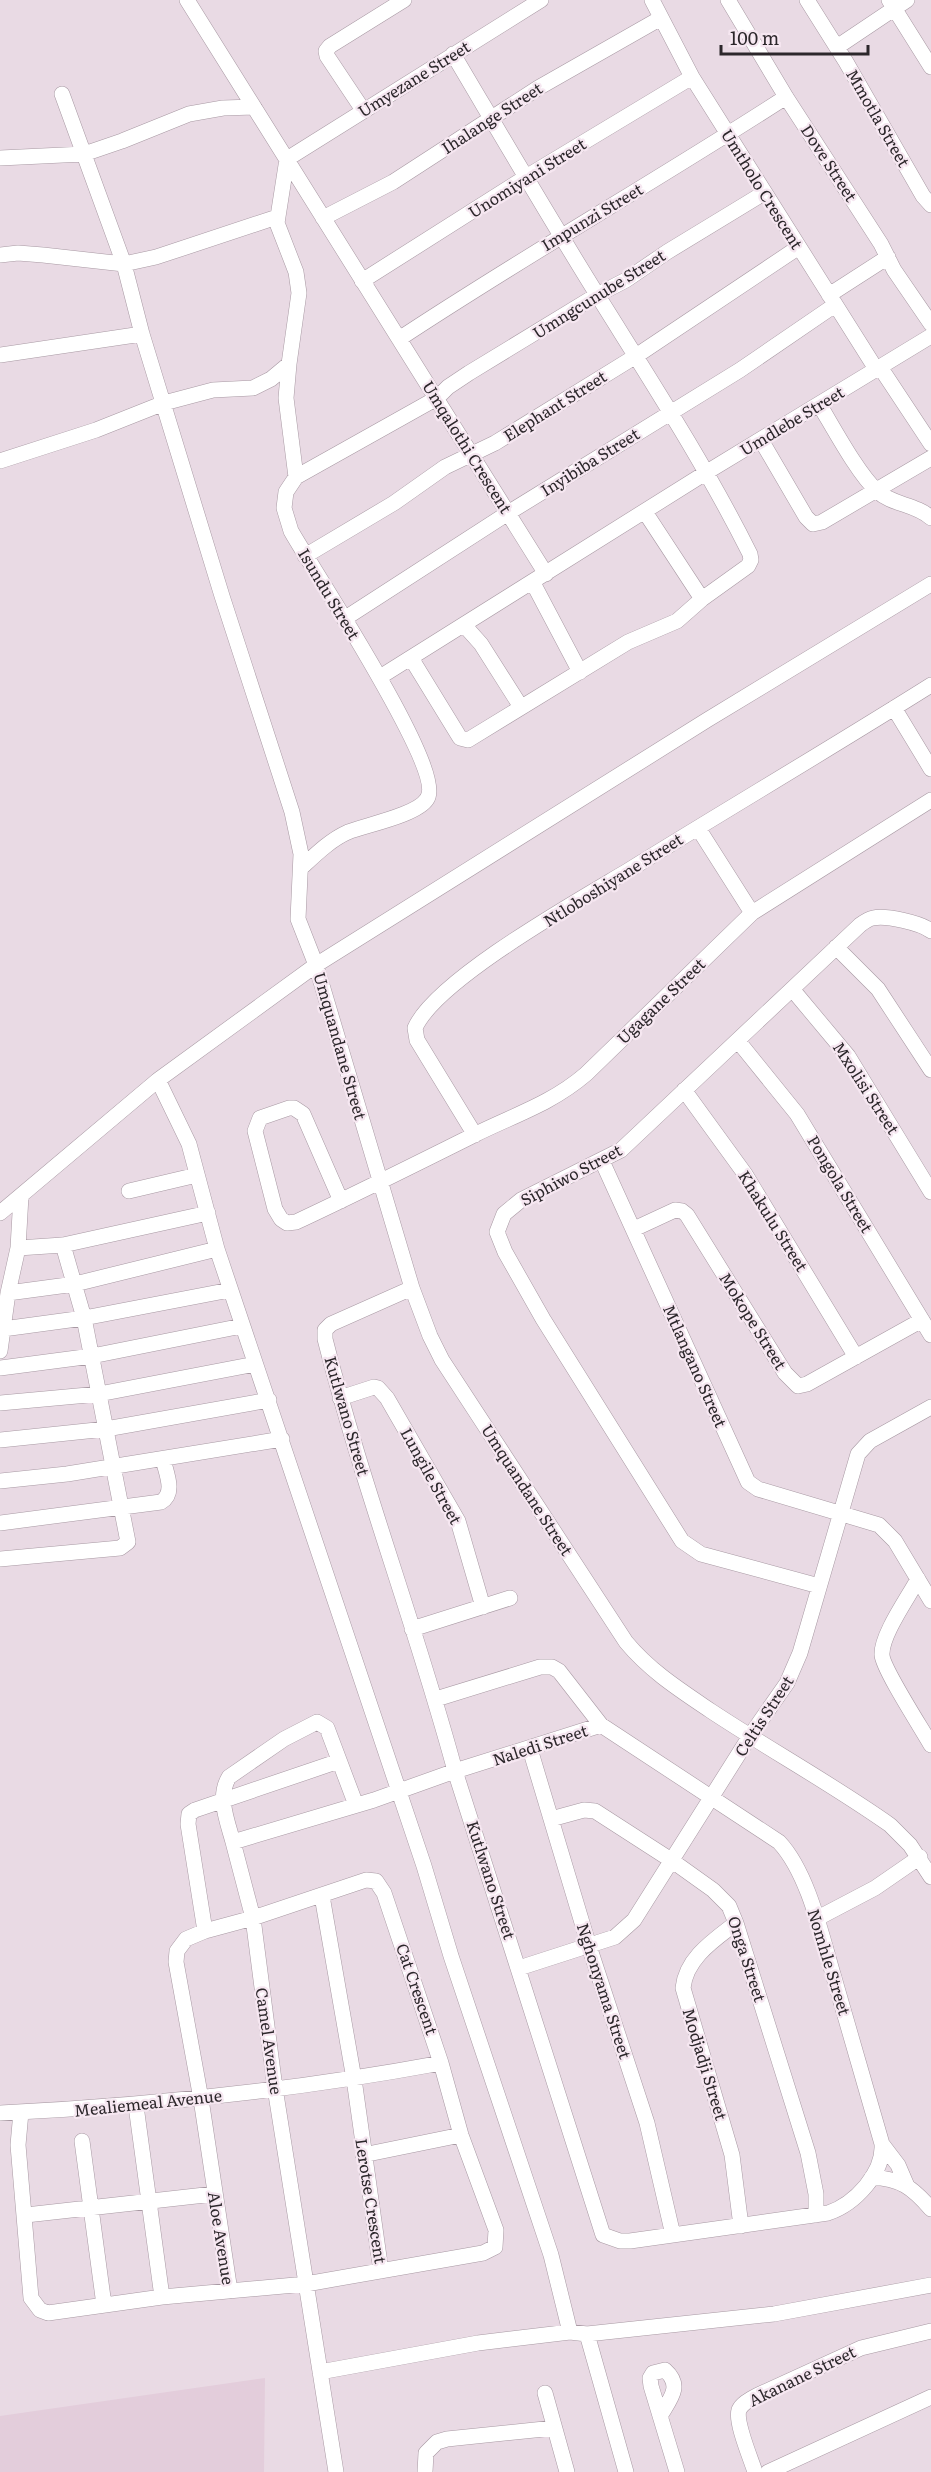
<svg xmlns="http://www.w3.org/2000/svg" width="931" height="2472" font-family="Literata,serif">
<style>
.built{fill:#e3cddb}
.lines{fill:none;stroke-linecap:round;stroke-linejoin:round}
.minor-casing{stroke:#a899a3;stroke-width:16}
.minor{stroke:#fff;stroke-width:15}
.labels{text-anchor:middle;stroke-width:4.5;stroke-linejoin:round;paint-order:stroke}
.street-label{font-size:16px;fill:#2c272b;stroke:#f6e7f1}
</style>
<rect width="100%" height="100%" fill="#e9dae4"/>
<!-- built -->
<path class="built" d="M265,2378l-1,94h-264v-56z"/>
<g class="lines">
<defs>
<path id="minor" d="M187,0l359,574
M652,0l40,77 184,292
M728,0l58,97 95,147 13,26 37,54
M807,0l39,62 77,134 8,9
M889,0l42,67
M837,47l70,-47
M453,54c48,81 95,162 145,242 53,85 107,168 152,258l1,6 -3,6 -46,33
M62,94l62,170 18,70 80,262 70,216 9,42 -3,65 18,46 96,323 18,48 12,24 184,282c24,29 54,48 85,69 59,39 121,73 179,114l20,20 21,32
M363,110l-36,-54 -1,-5 4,-5 74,-46
M0,158l84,-4 38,-13 67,-27 34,-6 31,-1
M287,159l-10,64 19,49 3,21 -10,71 -3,34 10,79
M287,159l254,-159
M323,218l70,-36 145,-94 123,-70
M0,255l18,-2 25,2 81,9 32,-7 121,-40
M362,281l164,-104 166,-100
M829,295l59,-38
M399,339c127,-84 259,-159 387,-242
M0,355l142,-21
M880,367l51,77
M819,404c14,23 39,70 58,87 15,14 39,13 54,27
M761,440l45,77 7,7 9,-2 109,-64
M0,461l96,-31 68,-27 49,-13 40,-2 18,-9 18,-15
M305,556l89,-53 51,-36 50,-24 141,-87 163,-109
M533,583l47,89
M344,619l164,-106 232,-143 95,-65
M464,625l17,19 40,63
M411,658l46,75 3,5 8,2 160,-98 49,-21 25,-22 -57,-87
M380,677l327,-205 224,-136
M894,708l37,61
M698,828l54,85
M301,868c14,-13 29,-28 47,-36 18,-7 69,-17 79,-33 20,-28 -116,-232 -136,-268l-7,-23 2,-16 10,-15 141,-79 11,-11 21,-14 128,-78 29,-15 41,-28 97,-59
M836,947l42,42 53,81
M792,989l56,67 83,136
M738,1041l59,73 134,221
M158,1080l31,64 28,105 207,617 27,90 100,299 19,77
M684,1090l61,84 111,183
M475,1135l-58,-95 -2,-12c21,-48 164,-128 214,-158 100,-62 202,-122 302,-185
M602,1161l146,321 10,7 121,36 16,16 36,60
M129,1191l68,-16
M341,1201l-38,-87 -9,-6h-5l-29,10 -5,13 20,78 6,10 6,4 9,-1c60,-28 118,-57 178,-87 40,-20 77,-31 112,-61l166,-161 179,-113
M0,1213l158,-133 158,-115 391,-245 224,-136
M634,1229l41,-19 7,1 5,4 98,158 13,13 9,-2 115,-64
M18,1248l45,-3 145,-32
M8,1293l67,-9 142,-35
M3,1329l81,-11 146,-28
M0,1351l8,-58 10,-45 3,-52
M0,1368l92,-12 150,-30
M340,1398l34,-11 4,1 9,10 71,123 25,86
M0,1403l99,-9 156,-30
M0,1440l106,-11 163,-29
M0,1481l67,-7 215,-35
M0,1523l161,-21c15,-9 5,-29 2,-43
M0,1559l120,-11 8,-6 -44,-224 -21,-73
M918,1579c-10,19 -37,56 -36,76 1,14 40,74 49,90
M819,1586l-118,-32 -19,-13 -139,-222 -38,-67 -8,-20 7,-18 17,-14 100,-50 239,-225c4,-3 8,-6 13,-7 13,-3 48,5 58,13
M412,1629l98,-31
M436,1699l104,-32h12l7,4 42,54
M530,1749l59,197 58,177 26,112
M551,1819l33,-9 11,1 76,49 42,30 16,16 7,17 72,230 8,41v21
M233,1842c-6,-22 -16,-45 -4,-65l55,-38 33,-17 10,6 29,77
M322,1896l32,183 27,192
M816,1919l59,-31 45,-31
M736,1923c-22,17 -50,35 -53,65l49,167 9,71
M205,1931l-17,-107 1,-10 6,-4 144,-49
M519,1968l96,-31 19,-17 116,-184 37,-53 13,-30 58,-199 12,-13 61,-34
M136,2106l26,191
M21,2112l-3,33 13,153 9,12 8,3 114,-16 144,-13 177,-31 12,-6 1,-17 -35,-95 -20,-72
M0,2113c148,-7 295,-23 441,-50l-57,-170 -8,-12 -10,-1 -113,38 -48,13 -19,8 -9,12 -1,11 25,137 29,192
M82,2141l22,164
M882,2144l16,21 9,21
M363,2155l98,-20
M872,2177c29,2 40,10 59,32
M26,2215l188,-21
M587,2334l39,138
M320,2372l158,-29 92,-11 17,2 187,-20 157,-29
M545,2393l22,79
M660,2416c10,-17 23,-30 5,-46l-12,3 -3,5 1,8 26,86
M336,2472l-61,-384 -22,-170 -20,-76 141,-42 81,-29 146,-46 178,117c30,32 43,96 56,139 16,54 31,109 47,163 2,29 -27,60 -54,69l-198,28h-10l-17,-6 -148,-464c-39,-145 -93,-286 -130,-432v-9l6,-6 81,-36
M425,2472l1,-19 11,-11 10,-3 107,-11
M755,2472c-4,-13 -20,-50 -16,-62 3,-7 12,-11 19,-15l103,-47 70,-17
M768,2472l163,-75"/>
</defs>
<!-- minor casing -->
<use href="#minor" class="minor-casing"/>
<!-- minor -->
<use href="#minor" class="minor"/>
</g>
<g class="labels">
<!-- street labels -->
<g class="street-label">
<text transform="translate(414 79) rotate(-32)" y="6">Umyezane Street</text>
<text transform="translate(492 118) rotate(-33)" y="6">Ihalange Street</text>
<text transform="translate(878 118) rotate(60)" y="6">Mmotla Street</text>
<text transform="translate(829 163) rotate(57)" y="6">Dove Street</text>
<text transform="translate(527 178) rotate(-32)" y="6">Unomiyani Street</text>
<text transform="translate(762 189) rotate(58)" y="6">Umtholo Crescent</text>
<text transform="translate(592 217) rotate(-31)" y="6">Impunzi Street</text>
<text transform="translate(599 294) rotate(-32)" y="6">Umngcunube Street</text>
<text transform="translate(555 406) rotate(-32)" y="6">Elephant Street</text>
<text transform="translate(792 421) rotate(-31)" y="6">Umdlebe Street</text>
<text transform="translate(467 447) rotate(58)" y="6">Umqalothi Crescent</text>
<text transform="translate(590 462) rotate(-32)" y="6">Inyibiba Street</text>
<text transform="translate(329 594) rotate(59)" y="6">Isundu Street</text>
<text transform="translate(613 880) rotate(-32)" y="6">Ntloboshiyane Street</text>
<text transform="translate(661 1001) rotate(-44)" y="6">Ugagane Street</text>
<text transform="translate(340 1046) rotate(74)" y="6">Umquandane Street</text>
<text transform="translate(866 1088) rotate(57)" y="6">Mxolisi Street</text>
<text transform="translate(571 1175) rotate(-28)" y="6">Siphiwo Street</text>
<text transform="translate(840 1184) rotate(59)" y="6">Pongola Street</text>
<text transform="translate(773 1221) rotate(58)" y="6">Khakulu Street</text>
<text transform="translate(753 1321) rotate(58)" y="6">Mokope Street</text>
<text transform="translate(695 1366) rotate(66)" y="6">Mtlangano Street</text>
<text transform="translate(347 1416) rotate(74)" y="6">Kutlwano Street</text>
<text transform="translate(431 1476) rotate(61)" y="6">Lungile Street</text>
<text transform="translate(527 1490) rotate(57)" y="6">Umquandane Street</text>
<text transform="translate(764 1716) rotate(-57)" y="6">Celtis Street</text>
<text transform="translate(540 1745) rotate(-18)" y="6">Naledi Street</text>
<text transform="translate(491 1880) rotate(72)" y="6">Kutlwano Street</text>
<text transform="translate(747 1959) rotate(72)" y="6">Onga Street</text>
<text transform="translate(829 1962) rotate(73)" y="6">Nomhle Street</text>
<text transform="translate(417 1989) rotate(71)" y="6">Cat Crescent</text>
<text transform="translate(604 1991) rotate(72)" y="6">Nghonyama Street</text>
<text transform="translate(269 2041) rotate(82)" y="6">Camel Avenue</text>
<text transform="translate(705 2064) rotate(73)" y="6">Modjadji Street</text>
<text transform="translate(148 2103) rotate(-6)" y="6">Mealiemeal Avenue</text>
<text transform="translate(371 2201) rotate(81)" y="6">Lerotse Crescent</text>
<text transform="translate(221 2238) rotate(81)" y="6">Aloe Avenue</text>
<text transform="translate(802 2376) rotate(-26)" y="6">Akanane Street</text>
</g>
</g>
<!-- scale -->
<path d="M721 45v9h147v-9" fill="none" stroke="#2c272b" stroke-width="3"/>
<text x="730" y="45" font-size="18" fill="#2c272b" stroke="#f6e7f1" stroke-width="4.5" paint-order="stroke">100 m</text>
</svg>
